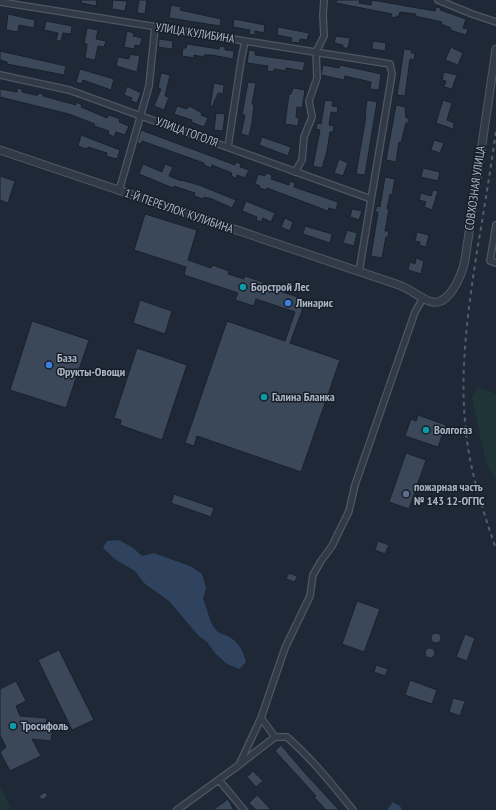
<svg xmlns="http://www.w3.org/2000/svg" width="496" height="810" font-family="'PT Sans Narrow',sans-serif">
<style>
.green{fill:#1f3437}
.water{fill:#30435e}
.building{fill:#3b4859;stroke:#19212d}
.lines{fill:none;stroke-linecap:round;stroke-linejoin:round}
.minor-casing{stroke:#4e5765;stroke-width:8}
.tertiary-casing{stroke:#4e5765;stroke-width:9}
.minor{stroke:#313a46;stroke-width:5.5}
.tertiary{stroke:#313a46;stroke-width:7}
.rail{stroke:#525e6e;stroke-width:2;stroke-dasharray:4 4;stroke-linecap:butt}
.culture-dot{fill:#0f9aa8;stroke:#171f2a;stroke-width:1.5}
.shop-dot{fill:#3f7fe0;stroke:#171f2a;stroke-width:1.5}
.service-dot{fill:#5c6f8a;stroke:#171f2a;stroke-width:1.5}
.labels{text-anchor:middle;stroke-width:3;stroke-linejoin:round;paint-order:stroke}
.street-label{font-size:12px;fill:#aab4c4;stroke:#171f2a}
.poi-label{font-size:12px;font-weight:bold;fill:#aab4c4;stroke:#171f2a;text-anchor:start}
</style>
<rect width="100%" height="100%" fill="#1e2836"/>
<!-- green -->
<path class="green" d="M477,388h5l14,6v85l-8,-11 -8,-32 -8,-38z
M0,786l11,22 -3,2h-8z"/>
<!-- water -->
<path class="water" d="M119,540l14,8 9,8 12,-3 38,14 10,7 4,14 -3,11c4,8 7,26 13,31 2,3 7,4 11,6 11,5 16,14 19,26l-7,7 -12,-5 -12,-11 -8,-11 -9,-7 -29,-34 -25,-18 -9,-12 -20,-12 -12,-11 4,-7z
M393,802l7,4 2,4h-15z"/>
<!-- building -->
<path class="building" d="M81,0h16l-1,6 -15,-3z
M113,0l14,1 -2,10 -13,-2z
M139,0h8l-2,14 -8,-1z
M337,0h23l-1,3 12,2 1,-5 63,11 1,-4 5,1 -1,2 26,9 -3,9 5,1 -2,6 -16,-5 1,-2 -10,-4 1,-2 -27,-6 1,-2 -16,-2 -1,4h-3v2l-5,-1 1,-3 -56,-11z
M171,5l10,2 -1,3 41,9 -1,7 -51,-8z
M8,14l27,6 -1,8 -15,-3 -1,7 -12,-2z
M234,19l31,6 -1,8 -9,-2v4l-6,-1 1,-4 -17,-3z
M46,21l26,5 -1,8 -8,-1 -2,8h-5l2,-8 -14,-3z
M278,27l31,6 -2,7 -7,-1 -1,4 -8,-1 1,-4 -15,-3z
M87,28l11,2 -2,9 10,2 -2,6 -6,-1 -3,14 -10,-2 2,-14 -3,-1z
M127,31l7,2 -1,3 9,2 -2,8 -5,-1 -1,4 -10,-2z
M336,36l14,2 -2,10h-5v-3l-9,-2z
M159,39l14,2 -1,8 -14,-2z
M373,41l13,2 -1,8 -13,-2z
M187,44l32,5 1,-3 5,1v3l9,1 -1,8 -21,-4h-8v2l-10,-2v3l-12,-2 1,-8h3z
M451,47l12,6 -5,12 -13,-5z
M404,49l8,1 -1,3h4l-1,7 -4,-1 -5,37 -8,-1z
M249,50l6,1v4l50,7 -2,9 -17,-3v3l-12,-2v3l-7,-1 1,-5 -21,-3z
M0,51l66,15 -2,9 -57,-11v-2l-7,-2z
M130,54l10,2 -3,16 -21,-6 2,-9 11,2z
M323,65l16,3 1,-3 41,9 -2,16 -9,-1 1,-7 -26,-6 -1,4 -23,-5z
M80,69l34,10 -3,11 -28,-10 -2,4 -5,-2z
M444,72l13,3 -5,14 -8,-2 2,-6 -4,-1z
M161,73l9,2 -5,21 4,1 -5,13 -10,-4 7,-17 -3,-1z
M248,82l8,1 -4,21 2,1 -2,18 -3,13 -8,-2 4,-19h-3z
M214,83l10,2 -1,9 -5,-1 -6,14 -2,-1z
M127,86l14,7 -4,10 -6,-2 1,-3 -8,-3z
M17,88l5,1v3l13,3h3v-2l5,1v2l33,9v-3l6,3 -1,2 26,11 2,-3 11,4 -1,3 10,4 -4,9 -9,-3 -2,5 -6,-3 1,-3 -15,-5 1,-2 -26,-10 -69,-17v-8l17,3z
M293,88l12,2 -3,18 -5,-1 -1,10 3,1 -1,8 -13,-2 4,-30h2z
M325,100l8,1 -1,5 6,1 -1,6 -6,-1 -2,13 5,1 -1,6h-3l-3,19 -5,17 -9,-2 7,-36 -4,-1 1,-6 4,1z
M367,100l10,2 -12,73 -9,-1 10,-58h-1z
M443,100l9,3 -5,17 7,3 -1,6 -17,-6z
M396,105l9,2 1,11h3l-1,5h-2l-5,20 -2,-1 -3,20 -10,-2z
M177,106l10,3 2,-3 13,7 -1,2 7,3 -4,9 -13,-5 1,-2 -18,-6z
M216,113l9,1 -2,17 -9,-1z
M141,130l94,35 1,-3 5,2 -1,3 9,3 -4,8 -8,-3 -1,3 -5,-2 1,-3 -20,-8 -1,3 -7,-3v-2l-62,-22 -1,3 -4,-1z
M81,135l39,15 -3,9 -11,-3 1,-3 -19,-6 -1,2 -9,-3z
M262,137l29,10 -3,9 -29,-11z
M434,140l10,3 -4,10 -9,-3z
M339,159l9,4 -5,13 -9,-3z
M143,164l19,8 3,-8 8,3 -4,9 12,5v-1l18,5 37,15 -4,8 -20,-9 -8,-2 -1,2 -9,-3 1,-3 -21,-7 -1,2 -34,-14z
M423,168l17,4 -2,9 -17,-4z
M266,173l6,2 -1,4 18,6 1,-4 5,2 -1,4 44,15 -2,8 -7,-2 -1,3 -61,-23 -1,2 -7,-2 1,-2 -5,-2 3,-10 7,2z
M0,176l15,5 -7,22 -8,-3z
M385,177l10,2 -3,16 -2,-1 -3,15h2l-4,22h4l-1,6h-2l-4,21 -11,-2 7,-44h-3l2,-6 3,1z
M433,190l5,1 -6,19 -8,-3 2,-5 -7,-2 2,-7 10,3z
M246,201l29,12 -4,9 -8,-4 -2,4 -5,-2 1,-3 -15,-6z
M352,209l10,2 -3,9 -9,-3z
M145,214l52,16 -9,30 23,8 1,-3 17,6 -1,3 16,5 1,-3 18,6 -1,3 44,15 -16,43 50,17 -39,112 -104,-36 -3,10 -9,-3 42,-122 58,20 10,-29 -39,-13 -2,7 -19,-6 3,-7 -54,-18 2,-8 -52,-17z
M285,218l8,4 -3,9 -9,-4z
M305,226l27,8 -2,9 -27,-9z
M347,230l10,3 -3,13 -11,-3z
M417,232l12,3 -3,12 -7,-2 1,-3 -5,-1z
M416,258l8,3 -3,13 -13,-4 2,-8 5,2z
M140,300l32,11 -7,23 -32,-11z
M32,321l57,19 -23,68 -56,-18z
M137,348l50,17 -25,75 -42,-15 1,-5 -7,-2z
M418,415l28,10 -8,22 -33,-11 6,-17 5,2z
M406,453l20,7 -17,49 -20,-7z
M174,494l40,14 -3,9 -40,-14z
M378,541l11,4 -4,9 -10,-4z
M289,573l8,3 -2,6 -9,-3z
M357,601l23,8 -16,43 -22,-8z
M431 638a5 5 0 1 1 10 0a5 5 0 1 1-10 0Z
M465,634l10,4 -8,23 -11,-4z
M425 653a5 5 0 1 1 10 0a5 5 0 1 1-10 0Z
M59,650l35,70 -22,10 -34,-70z
M376,665l12,4 -3,7 -11,-4z
M410,680l27,10 -5,14 -27,-9z
M16,681l10,20 -10,5 4,10 27,2 -1,8 7,1 -2,14 -19,-2 9,17 -31,15 -10,-19 6,-5 -6,-12v-46z
M453,698l12,3 -5,15 -11,-4z
M281,745l23,27 35,38h-13l-12,-13 2,-1 -41,-45z
M253,771l10,10 -7,6 -9,-10z
M45,792l3,4 -6,4 -3,-4z
M257,795l7,7 7,8h-15l-7,-7z
M228,799l6,11h-21z"/>
<g class="lines">
<defs>
<path id="minor" d="M438,0l34,14 24,8
M0,2l390,62 2,10 -33,198
M0,75l69,15 302,109
M228,147l13,-86 4,-20
M295,172l7,-12 2,-23 8,-20 -3,-16 8,-23 -1,-26 8,-16 -1,-21 1,-15
M119,191l30,-105 6,-59
M496,225l-6,36 6,2
M261,718l14,19
M275,737h12c25,22 45,47 66,73
M240,764l35,-27
M219,780l25,30
M177,810l62,-45 22,-47 24,-70 25,-52 3,-21 8,-14 11,-15 17,-35 6,-26 60,-173 8,-14"/>
<path id="tertiary" d="M0,150l399,135c11,4 20,12 30,16 20,8 33,-27 36,-41l31,-211"/>
</defs>
<!-- minor casing -->
<use href="#minor" class="minor-casing"/>
<!-- tertiary casing -->
<use href="#tertiary" class="tertiary-casing"/>
<!-- minor -->
<use href="#minor" class="minor"/>
<!-- tertiary -->
<use href="#tertiary" class="tertiary"/>
<!-- rail -->
<path class="rail" d="M496,132c-6,40 -12,79 -19,119 -9,60 -18,120 -11,181 4,40 17,79 30,117"/>
</g>
<!-- markers -->
<g class="culture-dot">
<circle cx="243" cy="287" r="4"/>
<circle cx="264" cy="397" r="4"/>
<circle cx="426" cy="430" r="4"/>
<circle cx="13" cy="726" r="4"/>
</g>
<g class="shop-dot">
<circle cx="288" cy="303" r="4"/>
<circle cx="49" cy="365" r="4"/>
</g>
<circle class="service-dot" cx="406" cy="494" r="4"/>
<g class="labels">
<!-- street labels -->
<g class="street-label">
<text transform="translate(195 33) rotate(9)" y="4">УЛИЦА КУЛИБИНА</text>
<text transform="translate(187 132) rotate(20)" y="4">УЛИЦА ГОГОЛЯ</text>
<text transform="translate(475 188) rotate(-82)" y="4">СОВХОЗНАЯ УЛИЦА</text>
<text transform="translate(179 211) rotate(19)" y="4">1-Й ПЕРЕУЛОК КУЛИБИНА</text>
</g>
<!-- poi labels -->
<g class="poi-label">
<text x="251" y="291">Борстрой Лес</text>
<text x="296" y="307">Линарис</text>
<text x="57" y="362">База<tspan x="57" dy="14">Фрукты-Овощи</tspan></text>
<text x="272" y="401">Галина Бланка</text>
<text x="434" y="434">Волгогаз</text>
<text x="414" y="491">пожарная часть<tspan x="414" dy="14">№ 143 12-ОГПС</tspan></text>
<text x="21" y="730">Тросифоль</text>
</g>
</g>
</svg>
